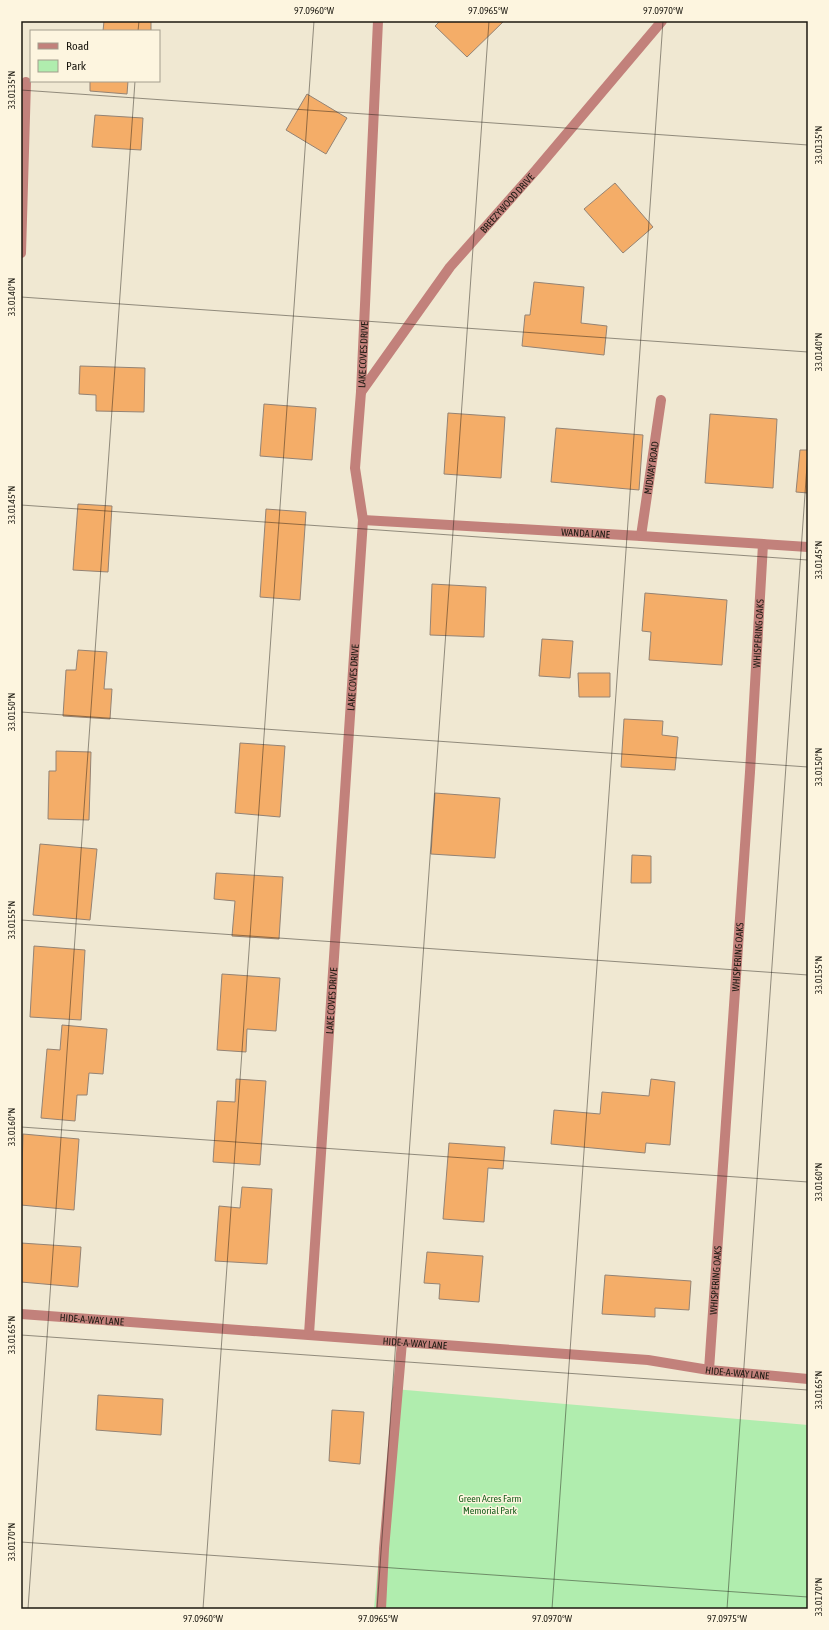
<svg xmlns="http://www.w3.org/2000/svg" width="829" height="1630" font-family="'Asap Condensed',sans-serif">
<style>
.green{fill:#b0edae}
.building{fill:#f4ad68;stroke:#948374}
.lines{fill:none;stroke-linecap:round;stroke-linejoin:round}
.lane{stroke:#c2817b;stroke-width:10}
.street{stroke:#c2817b;stroke-width:10}
.ticks{fill:none;stroke:#1c1911;stroke-width:1;stroke-opacity:0.45}
.labels{text-anchor:middle;stroke-width:3;stroke-linejoin:round;paint-order:stroke}
.street-label{font-size:10px;fill:#1c1911;stroke:#fdf5df}
.park-label{font-size:10px;fill:#175d1c;stroke:#fdf5df}
.neatline{fill:none;stroke:#1c1911;stroke-width:1.5}
.ticks-label{font-size:10px;text-anchor:middle;fill:#1c1911}
</style>
<rect width="100%" height="100%" fill="#f0e8d2"/>
<!-- green -->
<path class="green" d="M394,1389l414,36v184h-434z"/>
<!-- building -->
<path class="building" d="M104,21h47v10h-48z
M440,21h64l-37,36 -32,-31z
M90,81h38l-1,13 -37,-3z
M307,94l40,24 -21,36 -40,-24z
M95,115l48,3 -2,32 -49,-3z
M615,183l38,44 -30,26 -39,-44z
M534,282l50,5 -3,36 26,3 -3,29 -82,-9 3,-31h5z
M80,366l65,2 -1,44 -48,-1v-16l-17,-1z
M264,404l52,4 -4,52 -52,-4z
M448,413l57,4 -4,61 -57,-4z
M710,414l67,5 -4,69 -68,-5z
M556,428l87,7 -4,55 -88,-8z
M800,450h8v43l-12,-1z
M78,504l34,2 -4,66 -35,-2z
M266,509l40,3 -6,88 -40,-3z
M432,584l54,3 -2,50 -54,-2z
M645,593l82,7 -5,65 -73,-5 2,-28 -9,-1z
M542,639l31,2 -3,37 -31,-2z
M78,650l29,2 -3,37h8l-2,30 -47,-3 3,-46h10z
M578,673h32v24h-31z
M624,719l39,2 -1,14 16,2 -3,33 -54,-3z
M240,743l45,3 -5,71 -45,-4z
M56,751l35,1 -2,68 -41,-1 1,-48h7z
M435,793l65,5 -5,60 -64,-4z
M40,844l57,5 -7,71 -57,-5z
M632,855l19,1v27h-20z
M216,873l67,4 -4,62 -47,-3 3,-35 -21,-2z
M34,946l51,4 -4,70 -51,-3z
M222,974l58,4 -4,53 -29,-2 -1,23 -29,-2z
M62,1025l45,4 -4,45 -14,-1 -2,22h-10l-2,26 -34,-3 6,-69 13,1z
M236,1079l30,2 -6,84 -47,-3 4,-61 18,1z
M651,1079l24,3 -5,63 -24,-2 -1,10 -94,-9 3,-34 46,4 2,-22 47,4z
M23,1134l56,5 -5,71 -53,-5z
M449,1143l56,4 -2,22 -15,-1 -4,54 -41,-3z
M242,1187l30,2 -5,75 -52,-3 4,-55 21,2z
M21,1243l60,4 -3,40 -57,-5z
M427,1252l56,4 -4,46 -40,-3 1,-15 -16,-1z
M605,1275l86,6 -2,29 -34,-2v9l-53,-3z
M98,1395l65,4 -2,36 -65,-5z
M332,1410l32,2 -4,52 -31,-3z"/>
<g class="lines">
<!-- lane -->
<path class="lane" d="M381,1609l3,-60 18,-207"/>
<!-- street -->
<g class="street">
<path d="M21,253l5,-171"/>
<path id="s1" d="M361,392l89,-125 86,-97 126,-149"/>
<path id="s2" d="M363,520l278,16 167,11"/>
<path id="s3" d="M641,536l20,-136"/>
<path id="s4" d="M21,1314l627,46 61,10 99,9"/>
<path id="s5" d="M309,1334l54,-814 -8,-52 6,-76 17,-371"/>
<path id="s6" d="M709,1370l41,-598 13,-228"/>
</g>
</g>
<!-- ticks -->
<path class="ticks" d="M138,31l1,-10M21,90l787,55M21,297l787,55M21,505l787,55M21,712l787,55M21,920l787,55M21,1127l787,55M21,1335l787,55M21,1542l787,55M28,1609l107,-1528M203,1609l111,-1588M377,1609l112,-1588M552,1609l111,-1588M727,1609l81,-1158"/>
<g class="labels">
<!-- street labels -->
<g class="street-label">
<text dy="4" stroke="none"><textPath href="#s1" startOffset="239">BREEZYWOOD DRIVE</textPath></text>
<text dy="4" stroke="none"><textPath href="#s5" startOffset="982">LAKE COVES DRIVE</textPath></text>
<text dy="4" stroke="none"><textPath href="#s3" startOffset="69">MIDWAY ROAD</textPath></text>
<text dy="4" stroke="none"><textPath href="#s2" startOffset="223">WANDA LANE</textPath></text>
<text dy="4" stroke="none"><textPath href="#s6" startOffset="738">WHISPERING OAKS</textPath></text>
<text dy="4" stroke="none"><textPath href="#s5" startOffset="658">LAKE COVES DRIVE</textPath></text>
<text dy="4" stroke="none"><textPath href="#s6" startOffset="414">WHISPERING OAKS</textPath></text>
<text dy="4" stroke="none"><textPath href="#s5" startOffset="334">LAKE COVES DRIVE</textPath></text>
<text dy="4" stroke="none"><textPath href="#s6" startOffset="90">WHISPERING OAKS</textPath></text>
<text dy="4" stroke="none"><textPath href="#s4" startOffset="71">HIDE-A-WAY LANE</textPath></text>
<text dy="4" stroke="none"><textPath href="#s4" startOffset="395">HIDE-A-WAY LANE</textPath></text>
<text dy="4" stroke="none"><textPath href="#s4" startOffset="719">HIDE-A-WAY LANE</textPath></text>
</g>
<!-- park labels -->
<g class="park-label">
<text x="490" y="1502">Green Acres Farm<tspan x="490" dy="12">Memorial Park</tspan></text>
</g>
</g>
<!-- border -->
<rect width="829" height="1630" fill="none" stroke="#fdf5df" stroke-width="44"/>
<!-- legend -->
<rect x="30" y="30" width="130" height="52" fill="#fdf5df" stroke="#a39d8d"/>
<rect x="38" y="43" width="20" height="6" fill="#c2817b" stroke="#a39d8d"/>
<text x="66" y="50" font-size="12" fill="#1c1911">Road</text>
<rect x="38" y="60" width="20" height="12" fill="#b0edae" stroke="#a39d8d"/>
<text x="66" y="70" font-size="12" fill="#1c1911">Park</text>
<rect x="22" y="22" width="785" height="1586" class="neatline"/>
<g class="ticks-label">
<text x="314" y="14">97.0960°W</text>
<text x="488" y="14">97.0965°W</text>
<text x="663" y="14">97.0970°W</text>
<text transform="translate(11 90) rotate(-90)" y="4">33.0135°N</text>
<text transform="translate(818 145) rotate(-90)" y="4">33.0135°N</text>
<text transform="translate(11 297) rotate(-90)" y="4">33.0140°N</text>
<text transform="translate(818 352) rotate(-90)" y="4">33.0140°N</text>
<text transform="translate(11 505) rotate(-90)" y="4">33.0145°N</text>
<text transform="translate(818 560) rotate(-90)" y="4">33.0145°N</text>
<text transform="translate(11 712) rotate(-90)" y="4">33.0150°N</text>
<text transform="translate(818 767) rotate(-90)" y="4">33.0150°N</text>
<text transform="translate(11 920) rotate(-90)" y="4">33.0155°N</text>
<text transform="translate(818 975) rotate(-90)" y="4">33.0155°N</text>
<text transform="translate(11 1127) rotate(-90)" y="4">33.0160°N</text>
<text transform="translate(818 1182) rotate(-90)" y="4">33.0160°N</text>
<text transform="translate(11 1335) rotate(-90)" y="4">33.0165°N</text>
<text transform="translate(818 1390) rotate(-90)" y="4">33.0165°N</text>
<text transform="translate(11 1542) rotate(-90)" y="4">33.0170°N</text>
<text transform="translate(818 1597) rotate(-90)" y="4">33.0170°N</text>
<text x="203" y="1622">97.0960°W</text>
<text x="378" y="1622">97.0965°W</text>
<text x="552" y="1622">97.0970°W</text>
<text x="727" y="1622">97.0975°W</text>
</g>
</svg>
